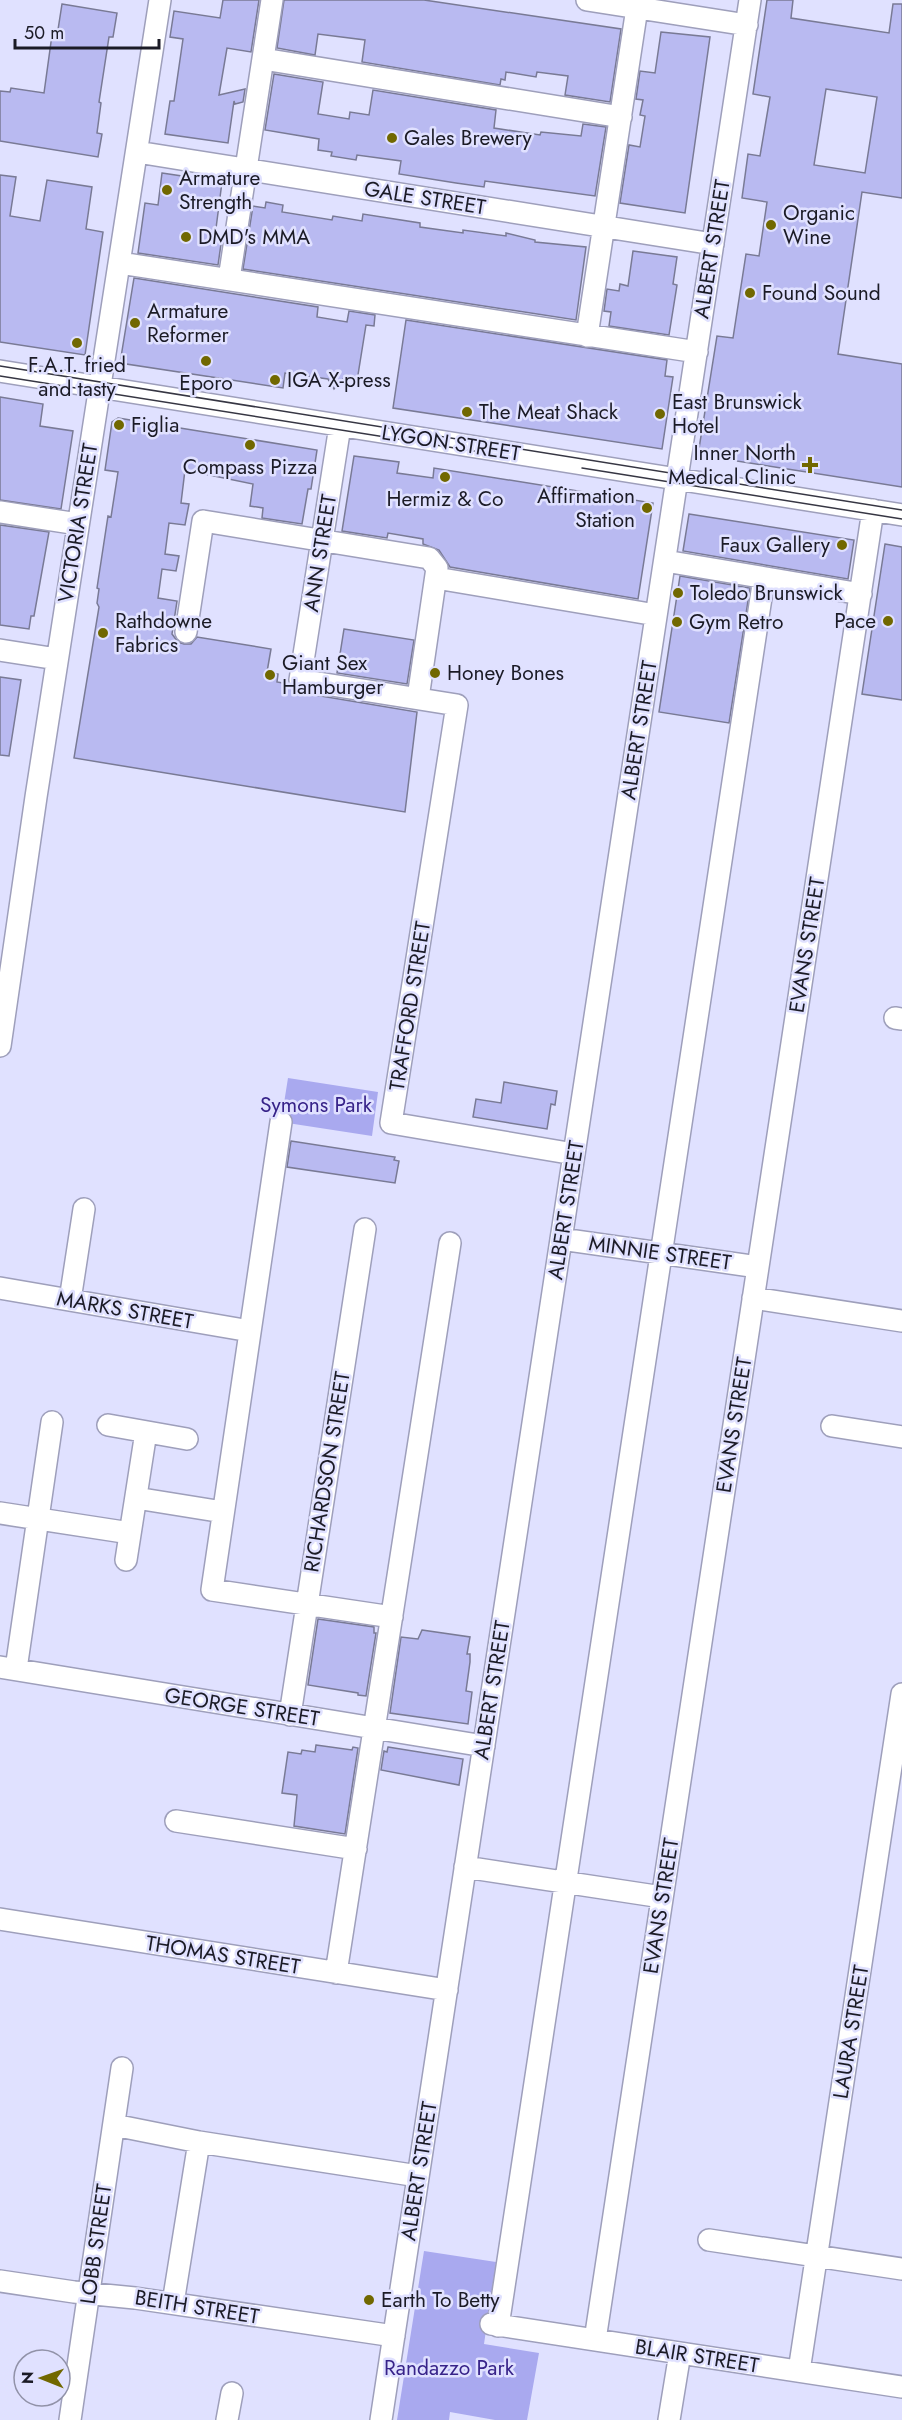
<svg xmlns="http://www.w3.org/2000/svg" width="902" height="2420" font-family="Jost,sans-serif">
<style>
.green{fill:#a9a9ef}
.building{fill:#b9baf1;stroke:#797a95;stroke-width:1.5;fill-rule:evenodd}
.lines{fill:none;stroke-linecap:round;stroke-linejoin:round}
.minor-casing{stroke:#9e9fbb;stroke-width:24}
.minor{stroke:#fff;stroke-width:21}
.tram{stroke:#363643;stroke-width:1.5}
.poi-dot{fill:#716800;stroke:#e0e1ff;stroke-width:2}
.labels{text-anchor:middle;stroke-width:5;stroke-linejoin:round;paint-order:stroke}
.poi-label{font-size:21px;fill:#1b1b26;stroke:#e0e1ff;text-anchor:start}
.street-label{font-size:21px;fill:#1b1b26;stroke:#e0e1ff}
.park-label{font-size:21px;fill:#372389;stroke:#e0e1ff}
</style>
<rect width="100%" height="100%" fill="#e0e1ff"/>
<!-- green -->
<path class="green" d="M288,1078l90,14 -6,44 -91,-14z
M424,2251l72,11 -12,82 55,9 -12,67h-32l-45,-8 -1,8h-52z"/>
<!-- building -->
<path class="building" d="M223,0h36l-8,52 -24,-4 -8,47 26,-6 -2,13 -8,2 -1,-3 -6,42 -63,-9 5,-33h4l9,-62 -13,-2 4,-26 46,7z
M284,0h140l197,29 -11,73 -45,-7 3,-19 -31,-4 -1,5 -30,-5 -1,8 -4,-1 -1,6 -138,-23 3,-22 -47,-6 -3,21 -38,-7z
M767,0h26l-2,18 98,15 4,-29h9v194l-40,-6 -24,162 64,10v123l-204,-32 19,-119 16,2 13,-84 13,2 8,-54 -25,-4 6,-44 12,2 10,-59 -17,-3zM826,89l51,8 -12,76 -51,-8z
M62,4l55,9 -4,24h-4l-10,65 2,1 -4,30 5,1 -4,23 -98,-16v-50l10,1 1,-4 33,5 8,-58 5,1z
M661,32l49,5 -25,176 -65,-10 9,-58 11,2 5,-31 -5,-1 3,-15 -7,-1 4,-28 15,2z
M274,74l49,8 -5,32 31,5 1,-7 19,3 4,-25 123,20 -2,18 46,7 1,-3 40,4 2,-12 23,3 -11,69 -110,-15 -1,6 -28,-4 -57,-9 2,-13 -44,-6 -1,5 -25,-4 1,-4 -14,-2 1,-11 -54,-9z
M162,173l60,9 -7,54 7,1 -4,28 -80,-12 7,-50 13,2z
M0,175l16,2 -6,39 30,5 7,-41 45,7 -6,42 17,3 -18,123 -85,-13z
M266,202l17,3 -1,7 50,8 1,-4 29,5 1,-7 57,9v4l43,6v-3l43,6v-3l29,7v2l51,5 -10,73 -333,-51 10,-63 12,2z
M633,251l44,6 -4,27 4,1 -8,50 -60,-9 2,-14 -7,-1 3,-22 12,2 1,-7 8,2z
M134,278l184,29 -1,10 30,5 2,-11 26,4 -1,11 -8,-1 -9,56 -14,-2 -9,10 -6,-10 -43,-6 -2,15 -163,-25z
M406,320l261,40 -2,16 8,1 -11,72 -269,-41z
M0,397l43,7 -3,22 33,5 -12,78 -61,-9z
M118,418l199,32 -6,39h-3l-6,35 -40,-6 1,-10 -13,-2 3,-22 -68,-14 -4,33 8,1 -4,21 -16,-2 -4,31 14,2 -3,15 -14,-2 -4,29 19,3 -5,33 6,8 6,2h7l6,-7 74,12 -4,23 11,2 -1,8 11,2 4,5 5,3 120,20 -12,100 -331,-54 25,-151 -2,-4 2,-14 -2,-1 11,-72 3,1 7,-45 -13,-2 7,-48z
M354,456l45,6 -2,11 36,5 1,-10 219,35 -15,96 -188,-32 -11,-17 -16,-6v-5l-35,-6 -1,5 -45,-7z
M689,514l165,26 -6,39 -165,-28z
M0,525l49,7 -15,84h-3l-2,13 -29,-4z
M885,544l17,3v153l-40,-6z
M680,576l70,12 -21,135 -70,-11z
M344,629l70,11 -7,44 -70,-11z
M0,677l21,3 -12,76 -9,-1z
M504,1082l53,9 -2,14 -4,-1 -4,25 -74,-12 3,-18 25,4z
M291,1141l104,16 -1,3 5,1 -4,22 -108,-16z
M318,1619l56,8v6h2l-10,63 -8,-1v-2l-50,-8z
M422,1630l48,7 -3,17h3v8l-4,29 6,1 -4,32 -78,-11 11,-76 17,2z
M316,1745l36,5 1,-3 5,1 -13,86 -51,-8 3,-31 -15,-2 6,-41 13,2 1,-4 13,2z
M388,1747l75,12 -4,26 -78,-15 3,-19 3,1z"/>
<g class="lines">
<defs>
<path id="minor" d="M587,0l160,25
M263,59l358,58
M137,152l576,92
M120,263l577,89
M229,279l43,-279
M587,336l50,-328
M0,371l902,144
M340,426l-40,254 157,25 -66,418 183,31
M0,512l78,12
M665,561l196,33
M436,578l220,37
M186,632l17,-111 226,37 8,10 -19,130
M0,650l57,9
M895,1018l7,1
M0,1046l36,-249 124,-797
M281,1122l-69,468 180,27
M561,1239l197,28
M0,1288l250,43
M753,1298l149,23
M70,1300l14,-91
M108,1425l79,14
M832,1426l70,11
M136,1498l87,14
M0,1513l130,20
M126,1560l20,-128
M0,1667l484,79
M16,1669l36,-247
M290,1715l75,-486
M176,1821l180,28
M465,1867l197,30
M0,1919l447,71
M336,1973l114,-730
M114,2125l85,17 219,34
M709,2240l193,29
M0,2281l74,11 61,6 259,38
M173,2303l26,-161
M491,2324l411,63
M498,2326l266,-1748
M595,2340l278,-1830
M799,2371l103,-677
M70,2420l52,-352
M227,2420l5,-27
M381,2420l369,-2420
M669,2420l11,-67"/>
</defs>
<!-- minor casing -->
<use href="#minor" class="minor-casing"/>
<!-- minor -->
<use href="#minor" class="minor"/>
<!-- tram -->
<path class="tram" d="M0,366l902,144
M0,376l499,79
M582,468l320,51"/>
</g>
<!-- markers -->
<g class="poi-dot">
<circle cx="392" cy="138" r="6"/>
<circle cx="167" cy="190" r="6"/>
<circle cx="771" cy="225" r="6"/>
<circle cx="186" cy="237" r="6"/>
<circle cx="750" cy="293" r="6"/>
<circle cx="135" cy="323" r="6"/>
<circle cx="77" cy="343" r="6"/>
<circle cx="206" cy="361" r="6"/>
<circle cx="275" cy="380" r="6"/>
<circle cx="467" cy="412" r="6"/>
<circle cx="660" cy="414" r="6"/>
<circle cx="119" cy="425" r="6"/>
<circle cx="250" cy="445" r="6"/>
<path d="M807 456h6v6h6v6h-6v6h-6v-6h-6v-6h6z"/>
<circle cx="445" cy="477" r="6"/>
<circle cx="647" cy="508" r="6"/>
<circle cx="842" cy="545" r="6"/>
<circle cx="678" cy="593" r="6"/>
<circle cx="888" cy="621" r="6"/>
<circle cx="677" cy="622" r="6"/>
<circle cx="103" cy="633" r="6"/>
<circle cx="435" cy="673" r="6"/>
<circle cx="270" cy="675" r="6"/>
<circle cx="369" cy="2300" r="6"/>
</g>
<g class="labels">
<!-- poi labels -->
<g class="poi-label">
<text x="404" y="145">Gales Brewery</text>
<text x="179" y="185">Armature<tspan x="179" dy="24">Strength</tspan></text>
<text x="783" y="220">Organic<tspan x="783" dy="24">Wine</tspan></text>
<text x="198" y="244">DMD's MMA</text>
<text x="762" y="300">Found Sound</text>
<text x="147" y="318">Armature<tspan x="147" dy="24">Reformer</tspan></text>
<text x="77" y="372" text-anchor="middle">F.A.T. fried<tspan x="77" dy="24">and tasty</tspan></text>
<text x="287" y="387">IGA X-press</text>
<text x="206" y="390" text-anchor="middle">Eporo</text>
<text x="672" y="409">East Brunswick<tspan x="672" dy="24">Hotel</tspan></text>
<text x="479" y="419">The Meat Shack</text>
<text x="131" y="432">Figlia</text>
<text x="796" y="460" text-anchor="end">Inner North<tspan x="796" dy="24">Medical Clinic</tspan></text>
<text x="250" y="474" text-anchor="middle">Compass Pizza</text>
<text x="635" y="503" text-anchor="end">Affirmation<tspan x="635" dy="24">Station</tspan></text>
<text x="445" y="506" text-anchor="middle">Hermiz &amp; Co</text>
<text x="830" y="552" text-anchor="end">Faux Gallery</text>
<text x="690" y="600">Toledo Brunswick</text>
<text x="115" y="628">Rathdowne<tspan x="115" dy="24">Fabrics</tspan></text>
<text x="876" y="628" text-anchor="end">Pace</text>
<text x="689" y="629">Gym Retro</text>
<text x="282" y="670">Giant Sex<tspan x="282" dy="24">Hamburger</tspan></text>
<text x="447" y="680">Honey Bones</text>
<text x="381" y="2307">Earth To Betty</text>
</g>
<!-- street labels -->
<g class="street-label">
<text transform="translate(425 198) rotate(9)" y="7">GALE STREET</text>
<text transform="translate(712 249) rotate(-81)" y="7">ALBERT STREET</text>
<text transform="translate(451 443) rotate(9)" y="7">LYGON STREET</text>
<text transform="translate(78 523) rotate(-81)" y="7">VICTORIA STREET</text>
<text transform="translate(320 553) rotate(-81)" y="7">ANN STREET</text>
<text transform="translate(639 730) rotate(-81)" y="7">ALBERT STREET</text>
<text transform="translate(807 945) rotate(-81)" y="7">EVANS STREET</text>
<text transform="translate(410 1006) rotate(-81)" y="7">TRAFFORD STREET</text>
<text transform="translate(566 1210) rotate(-81)" y="7">ALBERT STREET</text>
<text transform="translate(660 1253) rotate(8)" y="7">MINNIE STREET</text>
<text transform="translate(125 1310) rotate(10)" y="7">MARKS STREET</text>
<text transform="translate(734 1425) rotate(-81)" y="7">EVANS STREET</text>
<text transform="translate(327 1472) rotate(-81)" y="7">RICHARDSON STREET</text>
<text transform="translate(492 1690) rotate(-81)" y="7">ALBERT STREET</text>
<text transform="translate(242 1707) rotate(9)" y="7">GEORGE STREET</text>
<text transform="translate(661 1906) rotate(-81)" y="7">EVANS STREET</text>
<text transform="translate(223 1955) rotate(9)" y="7">THOMAS STREET</text>
<text transform="translate(851 2032) rotate(-81)" y="7">LAURA STREET</text>
<text transform="translate(419 2171) rotate(-81)" y="7">ALBERT STREET</text>
<text transform="translate(96 2244) rotate(-82)" y="7">LOBB STREET</text>
<text transform="translate(197 2307) rotate(9)" y="7">BEITH STREET</text>
<text transform="translate(697 2356) rotate(9)" y="7">BLAIR STREET</text>
</g>
<!-- park labels -->
<g class="park-label">
<text x="316" y="1112">Symons Park</text>
<text x="449" y="2375">Randazzo Park</text>
</g>
</g>
<!-- north arrow -->
<g transform="translate(42 2378) rotate(271)"><circle r="28" fill="#e0e1ff" stroke="#9192a8" stroke-width="1.5"/>
<path d="M0-4.5L10 22L0 15L-10 22Z" fill="#716800"/>
<text y="-9" font-size="16" font-weight="bold" text-anchor="middle" fill="#1b1b26">N</text>
</g>
<!-- scale -->
<path d="M15 39v9h144v-9" fill="none" stroke="#1b1b26" stroke-width="3"/>
<text x="24" y="39" font-size="18" fill="#1b1b26" stroke="#e0e1ff" stroke-width="4.5" paint-order="stroke">50 m</text>
</svg>
